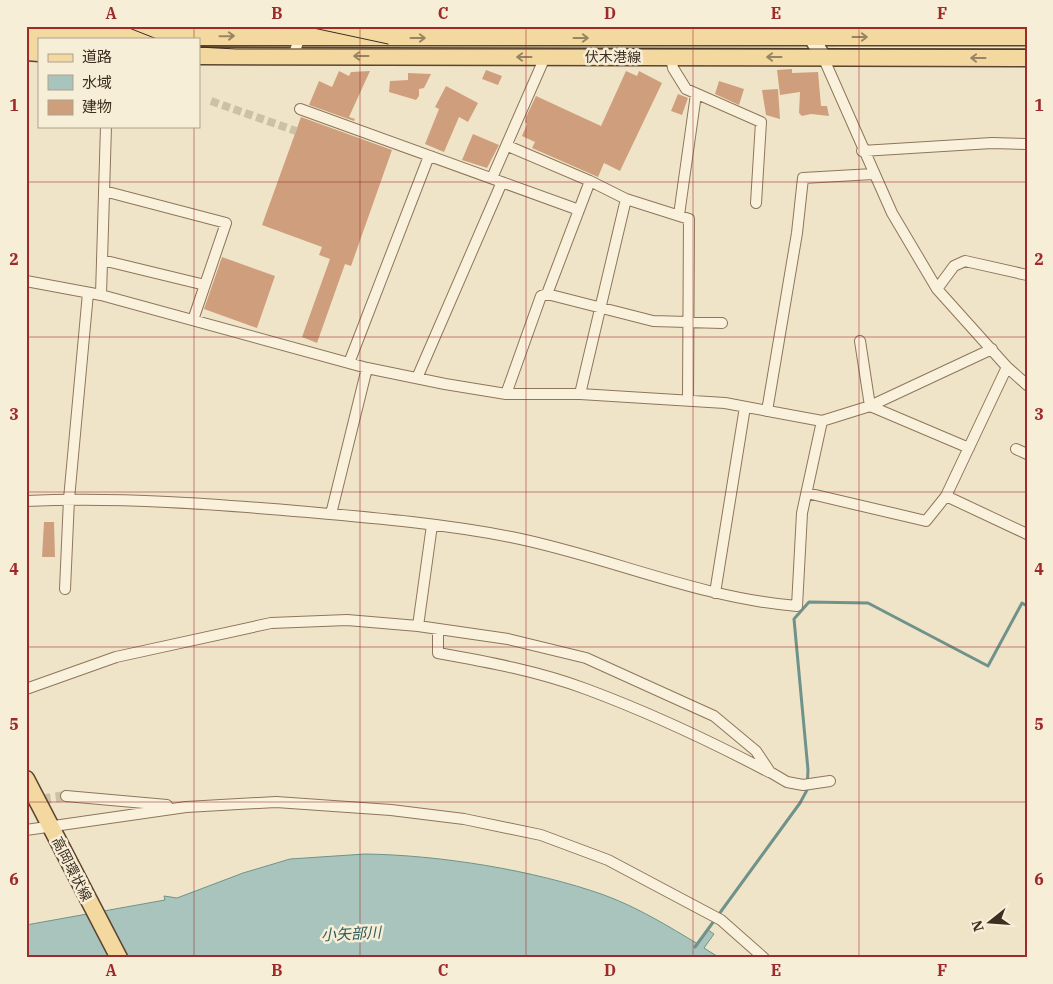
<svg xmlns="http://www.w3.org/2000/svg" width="1053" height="984" font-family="'IBM Plex Serif','Noto Sans JP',serif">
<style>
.water{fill:#a9c4bc;stroke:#6f938a}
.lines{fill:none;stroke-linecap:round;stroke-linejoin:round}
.stream{stroke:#6f938a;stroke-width:3}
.building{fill:#cf9f7d}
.pedestrian-tunnel{stroke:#ccc0a6;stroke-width:8;stroke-dasharray:8 4;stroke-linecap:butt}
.minor-tunnel{stroke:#ccc0a6;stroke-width:10;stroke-dasharray:10 5;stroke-linecap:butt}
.minor-casing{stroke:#8d765c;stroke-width:12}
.secondary-casing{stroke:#6f573f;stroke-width:18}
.primary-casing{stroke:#5b4430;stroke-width:19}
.minor{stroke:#faf1dc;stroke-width:10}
.secondary{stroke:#faf1dc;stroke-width:15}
.primary{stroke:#f3d9a0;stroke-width:16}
.tram{stroke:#3d2e20;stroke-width:1}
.oneway{stroke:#988460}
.grid{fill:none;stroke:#9e2a2b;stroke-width:1;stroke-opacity:0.55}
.labels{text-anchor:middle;stroke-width:5;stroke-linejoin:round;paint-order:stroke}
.street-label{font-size:14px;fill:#3d2e20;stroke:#f7eed8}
.water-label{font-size:15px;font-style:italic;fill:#2f5d5a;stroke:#f7eed8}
.neatline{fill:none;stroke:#9e2a2b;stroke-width:2}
.grid-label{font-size:16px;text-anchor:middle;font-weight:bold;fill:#9e2a2b}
</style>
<rect width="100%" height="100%" fill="#f0e4c8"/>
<!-- water -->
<path class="water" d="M365,854c74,1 169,16 239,41 33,12 64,31 94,49l10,-14 6,4 -10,14 16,10h-694v-33l139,-25 -1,-4 13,2 66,-25 47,-14z"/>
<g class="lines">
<!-- stream -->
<path class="stream" d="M695,947l105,-144 7,-13 1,-20 -14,-151 15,-17 59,1 120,63 34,-63 5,3"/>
</g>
<!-- building -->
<path class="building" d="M792,69v4l26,-1 3,34h6l2,10 -18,-2 -9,2 -3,-3 1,-21 -20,3 -3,-25z
M486,70l16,6 -4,9 -16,-6z
M339,71l10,5 2,-4 19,-1 -21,46 6,2 -1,2 -45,-16 10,-24 13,6z
M626,71l11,5 2,-5 23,12 -42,88 -16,-8 -6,14 -66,-29 3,-6 -13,-6 5,-12 -2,-2 1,-5 10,-21 65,30z
M408,73l23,1 -7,14 -5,1v7l-3,4 -27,-8 1,-11 18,-1z
M719,81l25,8 -5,16 -24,-11z
M446,86l32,17 -10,19 -9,-5 -15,35 -19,-8 14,-35 -4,-2z
M778,89l2,30 -14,-4 -4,-25z
M678,94l10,4 -6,17 -11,-4z
M301,117l91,33 -41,116 -6,-2 -28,79 -15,-6 28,-78 -11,-4 3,-8 -60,-22z
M473,134l26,11 -12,23 -25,-8z
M222,257l53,19 -18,52 -53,-19z
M44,522h10l1,35h-13z"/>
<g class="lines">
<!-- pedestrian-tunnel -->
<path class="pedestrian-tunnel" d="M211,101l85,30"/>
<!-- minor-tunnel -->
<path class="minor-tunnel" d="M26,802l40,-6"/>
<defs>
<path id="minor" d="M293,56l11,-30
M671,57l2,11 13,21 75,33 -5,81
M823,57l69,156 45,76 70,78 20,18
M300,109l279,101
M508,146l82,35 36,18 63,20 -1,181
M862,151l130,-8 35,1
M492,178l53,-121
M104,191l122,32 -33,97
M679,215l17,-121
M102,260l103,25
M26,281l75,14 266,73 78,16 61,10h74l145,9 97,18 48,-15 122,-57
M937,289l17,-23 11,-5 62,14
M547,294l106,27 69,2
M101,295l5,-169
M860,341l10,65 99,42
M349,363l80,-207
M1007,367l-61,129 81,38
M417,378l85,-196
M506,394l35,-98 6,-2 43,-113
M580,394l46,-195
M767,411l30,-178 6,-55 70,-4
M1016,449l11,5
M807,493l119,28 20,-25
M26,501c95,-4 188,3 282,11 68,6 137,12 203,25 96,19 187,61 286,69l5,-93 20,-92
M331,514l36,-146
M65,589l4,-90 19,-206
M715,593l30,-186
M418,626l14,-101
M438,629v24c50,9 100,18 148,36 62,23 124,52 183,83
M26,689l90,-32 155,-34 76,-3 71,6 90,13 78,19 128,58 42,35 14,21 17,10 16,3 27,-4
M66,796l101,9
M26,830l160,-23 90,-5 115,8 73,9 77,16 67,25 113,60 43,38"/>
<path id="secondary" d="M805,26l18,31"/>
<path id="primary" d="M26,37h1001
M26,52l13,1
M199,56l828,2
M26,779l93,179"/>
</defs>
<!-- minor casing -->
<use href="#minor" class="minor-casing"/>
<!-- secondary casing -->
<use href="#secondary" class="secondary-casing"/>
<!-- primary casing -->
<use href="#primary" class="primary-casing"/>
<!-- minor -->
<use href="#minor" class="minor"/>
<!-- secondary -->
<use href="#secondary" class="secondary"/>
<!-- primary -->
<use href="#primary" class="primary"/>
<!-- tram -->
<path class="tram" d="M124,26l33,13
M304,26l84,18
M199,47l37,2h791"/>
</g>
<!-- one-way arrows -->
<defs><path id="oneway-shaft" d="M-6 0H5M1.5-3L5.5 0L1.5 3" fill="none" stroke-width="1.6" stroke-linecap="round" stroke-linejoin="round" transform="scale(1.25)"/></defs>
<g class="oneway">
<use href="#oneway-shaft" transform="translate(227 36) rotate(-1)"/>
<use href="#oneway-shaft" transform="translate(860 37)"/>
<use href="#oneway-shaft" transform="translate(418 38)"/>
<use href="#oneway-shaft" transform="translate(581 38)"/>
<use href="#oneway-shaft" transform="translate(361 56) rotate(-180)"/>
<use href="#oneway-shaft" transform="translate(524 57) rotate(-180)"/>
<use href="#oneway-shaft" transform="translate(774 57) rotate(-180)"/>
<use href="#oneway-shaft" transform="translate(978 58) rotate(-180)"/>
</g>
<!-- grid -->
<path class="grid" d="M194,26v13M360,26v932M526,26v932M693,26v932M859,26v932M194,126v832M26,182h1001M26,337h1001M26,492h1001M26,647h1001M26,802h1001"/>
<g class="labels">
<!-- street labels -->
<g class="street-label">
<text x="613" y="62">伏木港線</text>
<text transform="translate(72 869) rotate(63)" y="5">高岡環状線</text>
</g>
<!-- water labels -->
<g class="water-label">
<text transform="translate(351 934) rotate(-3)" y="5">小矢部川</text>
</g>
</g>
<!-- border -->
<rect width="1053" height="984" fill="none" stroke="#f7eed8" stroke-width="55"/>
<!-- legend -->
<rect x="38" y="38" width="162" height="90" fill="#f7eed8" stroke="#ada18e"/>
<rect x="48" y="54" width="25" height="8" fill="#f3d9a0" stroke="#ada18e"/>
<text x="82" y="62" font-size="15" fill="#3d2e20">道路</text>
<rect x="48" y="75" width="25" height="15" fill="#a9c4bc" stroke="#ada18e"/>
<text x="82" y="88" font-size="15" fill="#3d2e20">水域</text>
<rect x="48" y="100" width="25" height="15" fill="#cf9f7d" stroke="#ada18e"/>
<text x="82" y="112" font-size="15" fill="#3d2e20">建物</text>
<!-- north arrow -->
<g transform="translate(990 922) rotate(253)" stroke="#f7eed8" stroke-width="4" paint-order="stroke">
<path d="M0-4L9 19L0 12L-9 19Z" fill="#3d2e20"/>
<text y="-8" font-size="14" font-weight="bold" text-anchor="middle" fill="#3d2e20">N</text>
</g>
<rect x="28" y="28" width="998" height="928" class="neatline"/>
<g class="grid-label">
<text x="111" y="19">A</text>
<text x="277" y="19">B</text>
<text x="443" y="19">C</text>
<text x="610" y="19">D</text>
<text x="776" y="19">E</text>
<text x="942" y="19">F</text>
<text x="14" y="111">1</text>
<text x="1039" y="111">1</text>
<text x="14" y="265">2</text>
<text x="1039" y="265">2</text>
<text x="14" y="420">3</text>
<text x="1039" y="420">3</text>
<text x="14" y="575">4</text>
<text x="1039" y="575">4</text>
<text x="14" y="730">5</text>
<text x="1039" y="730">5</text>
<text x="14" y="885">6</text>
<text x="1039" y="885">6</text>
<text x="111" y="976">A</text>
<text x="277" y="976">B</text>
<text x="443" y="976">C</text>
<text x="610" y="976">D</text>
<text x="776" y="976">E</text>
<text x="942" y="976">F</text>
</g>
</svg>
